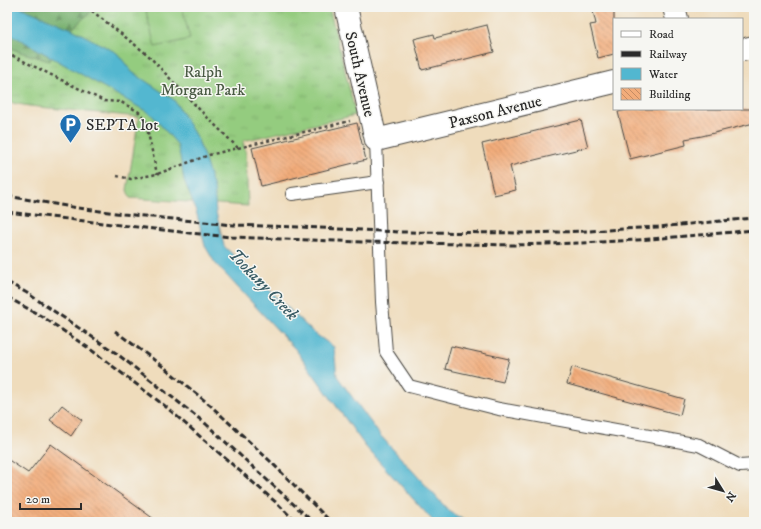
<svg xmlns="http://www.w3.org/2000/svg" width="761" height="529" font-family="'IM FELL DW Pica',serif">
<style>
.grass{fill:url(#grass-tufts);stroke:#607c55}
.forest{fill:url(#forest-firs);stroke:#516e4c}
.pitch{fill:#94cc7f;stroke:#607c55}
.water{fill:#52b7d0;stroke:#3e717e}
.building{fill:url(#building-back-hatch)}
.lines{fill:none;stroke-linecap:round;stroke-linejoin:round}
.lane-casing{stroke:#484641;stroke-width:14}
.street-casing{stroke:#484641;stroke-width:24}
.path{stroke:#484641;stroke-width:2.5;stroke-dasharray:3 3;stroke-linecap:butt}
.lane{stroke:#fff;stroke-width:12}
.street{stroke:#fff;stroke-width:22}
.rail{stroke:#2b2b2b;stroke-width:3;stroke-dasharray:6 3;stroke-linecap:butt}
.labels{text-anchor:middle;stroke-width:3;stroke-linejoin:round;paint-order:stroke}
.park-label{font-size:16px;fill:#4a5b44;stroke:#f6f6f2}
.street-label{font-size:16px;fill:#2b2b2b;stroke:#f6f6f2}
.poi-label{font-size:16px;fill:#2b2b2b;stroke:#f6f6f2;text-anchor:start}
.water-label{font-size:17px;font-style:italic;fill:#395c65;stroke:#f6f6f2}
</style>
<defs>
<pattern id="grass-tufts" width="24" height="20" patternUnits="userSpaceOnUse"><rect width="24" height="20" fill="#94cc7f"/><path d="M3 7l-1-3M5 7V3M7 7l1-3M15 17l-1-3M17 17v-4M19 17l1-3" fill="none" stroke="#80af6e"/></pattern>
<pattern id="forest-firs" width="22" height="20" patternUnits="userSpaceOnUse"><rect width="22" height="20" fill="#77b06e"/><path d="M5 1l3.5 6h-7zM16 11l3.5 6h-7z" fill="#628f5b"/></pattern>
<pattern id="building-back-hatch" width="6" height="6" patternUnits="userSpaceOnUse"><rect width="6" height="6" fill="#f2ac7a"/><path d="M-1 5l2 2M0 0l6 6M5-1l2 2" fill="none" stroke="#c48c64"/></pattern>
</defs>
<rect width="100%" height="100%" fill="#f6f6f2"/>
<filter id="ink" filterUnits="userSpaceOnUse"><feTurbulence type="fractalNoise" baseFrequency=".025" numOctaves="2"/><feDisplacementMap in="SourceGraphic" scale="8" xChannelSelector="R" yChannelSelector="G"/><feConvolveMatrix kernelMatrix="1 2 1 2 8 2 1 2 1" color-interpolation-filters="sRGB"/></filter>
<filter id="wash" filterUnits="userSpaceOnUse"><feTurbulence type="fractalNoise" baseFrequency=".012" numOctaves="4" result="noise"/><feDisplacementMap in="SourceGraphic" scale="16" xChannelSelector="R" yChannelSelector="G"/><feGaussianBlur stdDeviation="0.9" result="paint"/><feColorMatrix in="noise" values="0 0 0 0 0 0 0 0 0 0 0 0 0 0 0 0 0 1.4 0 .05"/><feComposite in="paint" operator="in"/></filter>
<g filter="url(#wash)">
<rect width="100%" height="100%" fill="#efdcbc"/>
<!-- grass -->
<path class="grass" d="M7,7h322l27,108 -113,26 3,13 2,52 -118,-8 -3,-8 12,-73 -110,-11 -22,-4z"/>
<!-- forest -->
<path class="forest" d="M7,7h89l-24,22 -23,32 -29,-9 -13,-6z"/>
<!-- pitch -->
<path class="pitch" d="M161,7h21l8,32 -35,8 -9,-36z"/>
<!-- water -->
<path class="water" d="M7,7h13l52,22 45,24 15,19 42,28 24,40 4,11 12,37 2,24 8,34 90,87 20,14 3,29 43,59 69,76 18,11h-33l-69,-76 -69,-96 -81,-87 -10,-17 -9,-35 -12,-31 -4,-24 -3,-12 -26,-30 -144,-82z"/>
<g id="blocks">
<!-- building -->
<path class="building" d="M592,7h22v47l-16,4 -8,-33 6,-1z
M487,25l7,27 -72,18 -8,-31 20,-5 1,4z
M631,109h123v14l-52,13 -17,3 1,6 -56,14 -12,-47z
M581,120l7,27 -78,19 6,24 -22,5 -12,-51z
M357,123l9,37 -105,26 -9,-38z
M451,346l58,13 -6,23 -58,-13z
M572,367l112,32 -4,16 -113,-31z
M62,405l20,15 -11,16 -21,-16z
M51,444l107,78h-151v-63l21,14z"/>
</g>
</g>
<g filter="url(#ink)">
<use href="#blocks" fill-opacity="0" stroke="#484641" stroke-width="1"/>
<g class="lines">
<defs>
<path id="lane" d="M376,140l6,162 4,50 23,34 90,23 200,36 41,21 14,-1
M292,194l86,-12"/>
<path id="street" d="M346,7l30,133 238,-58
M674,7l3,12
M742,50l12,-3"/>
</defs>
<!-- lane casing -->
<use href="#lane" class="lane-casing"/>
<!-- street casing -->
<use href="#street" class="street-casing"/>
<!-- path -->
<path class="path" d="M87,7l61,48 47,50 43,43
M7,53l97,48 17,1 18,10 6,7 12,55
M117,176l14,3 26,-5 52,-19 141,-34"/>
<!-- lane -->
<use href="#lane" class="lane"/>
<!-- street -->
<use href="#street" class="street"/>
<!-- rail -->
<path class="rail" d="M7,196l71,12 45,6 110,11 67,2 100,5 126,1 63,-2 69,-4 96,-9
M7,212l182,21 42,4 131,5 151,3 68,-2 56,-3 75,-6 42,-4
M7,282l20,11 89,60 42,33 48,38 107,98
M7,297l36,20 47,32 75,57 114,99 17,17
M115,331l50,37 45,37 60,56 61,61"/>
</g>
</g>
<!-- icons -->
<defs>
<symbol id="parking-pin" viewBox="-11 -11 22 30"><path d="M0 17L-7.5 6A9.5 9.5 0 1 1 7.5 6Z" fill="#1f6fb2" stroke="#f6f6f2"/><path d="M-3.5-5.5H1a3.5 3.5 0 0 1 0 7H-1V5.5H-3.5ZM-1-3.4V-.6H.8a1.4 1.4 0 0 0 0-2.8Z" fill="#fff"/></symbol>
</defs>
<g fill-rule="evenodd">
<use href="#parking-pin" x="58" y="112" width="25" height="34"/>
</g>
<g class="labels">
<!-- park labels -->
<g class="park-label">
<text x="203" y="77">Ralph<tspan x="203" dy="18">Morgan Park</tspan></text>
</g>
<!-- street labels -->
<g class="street-label">
<text transform="translate(361 74) rotate(77)" y="6">South Avenue</text>
<text transform="translate(495 111) rotate(-14)" y="6">Paxson Avenue</text>
</g>
<!-- poi labels -->
<g class="poi-label">
<text x="86" y="130">SEPTA lot</text>
</g>
<!-- water labels -->
<g class="water-label">
<text transform="translate(264 284) rotate(46)" y="6">Tookany Creek</text>
</g>
</g>
<!-- margin -->
<rect width="761" height="529" fill="none" stroke="#f6f6f2" stroke-width="24"/>
<!-- legend -->
<rect x="613" y="18" width="130" height="92" fill="#f6f6f2" stroke="#a5a5a2"/>
<rect x="621" y="31" width="20" height="6" fill="#ffffff" stroke="#a5a5a2"/>
<text x="649" y="38" font-size="12" fill="#2b2b2b">Road</text>
<rect x="621" y="51" width="20" height="6" fill="#2b2b2b" stroke="#a5a5a2"/>
<text x="649" y="58" font-size="12" fill="#2b2b2b">Railway</text>
<rect x="621" y="68" width="20" height="12" fill="#52b7d0" stroke="#a5a5a2"/>
<text x="649" y="78" font-size="12" fill="#2b2b2b">Water</text>
<rect x="621" y="88" width="20" height="12" fill="url(#building-back-hatch)" stroke="#a5a5a2"/>
<text x="649" y="98" font-size="12" fill="#2b2b2b">Building</text>
<!-- north arrow -->
<g transform="translate(723 491) rotate(127)" stroke="#f6f6f2" stroke-width="3" paint-order="stroke">
<path d="M0-3L7 15L0 10L-7 15Z" fill="#2b2b2b"/>
<text y="-6" font-size="11" font-weight="bold" text-anchor="middle" fill="#2b2b2b">N</text>
</g>
<!-- scale -->
<path d="M20 503v6h61v-6" fill="none" stroke="#2b2b2b" stroke-width="2"/>
<text x="26" y="503" font-size="12" fill="#2b2b2b" stroke="#f6f6f2" stroke-width="3" paint-order="stroke">20 m</text>
</svg>
